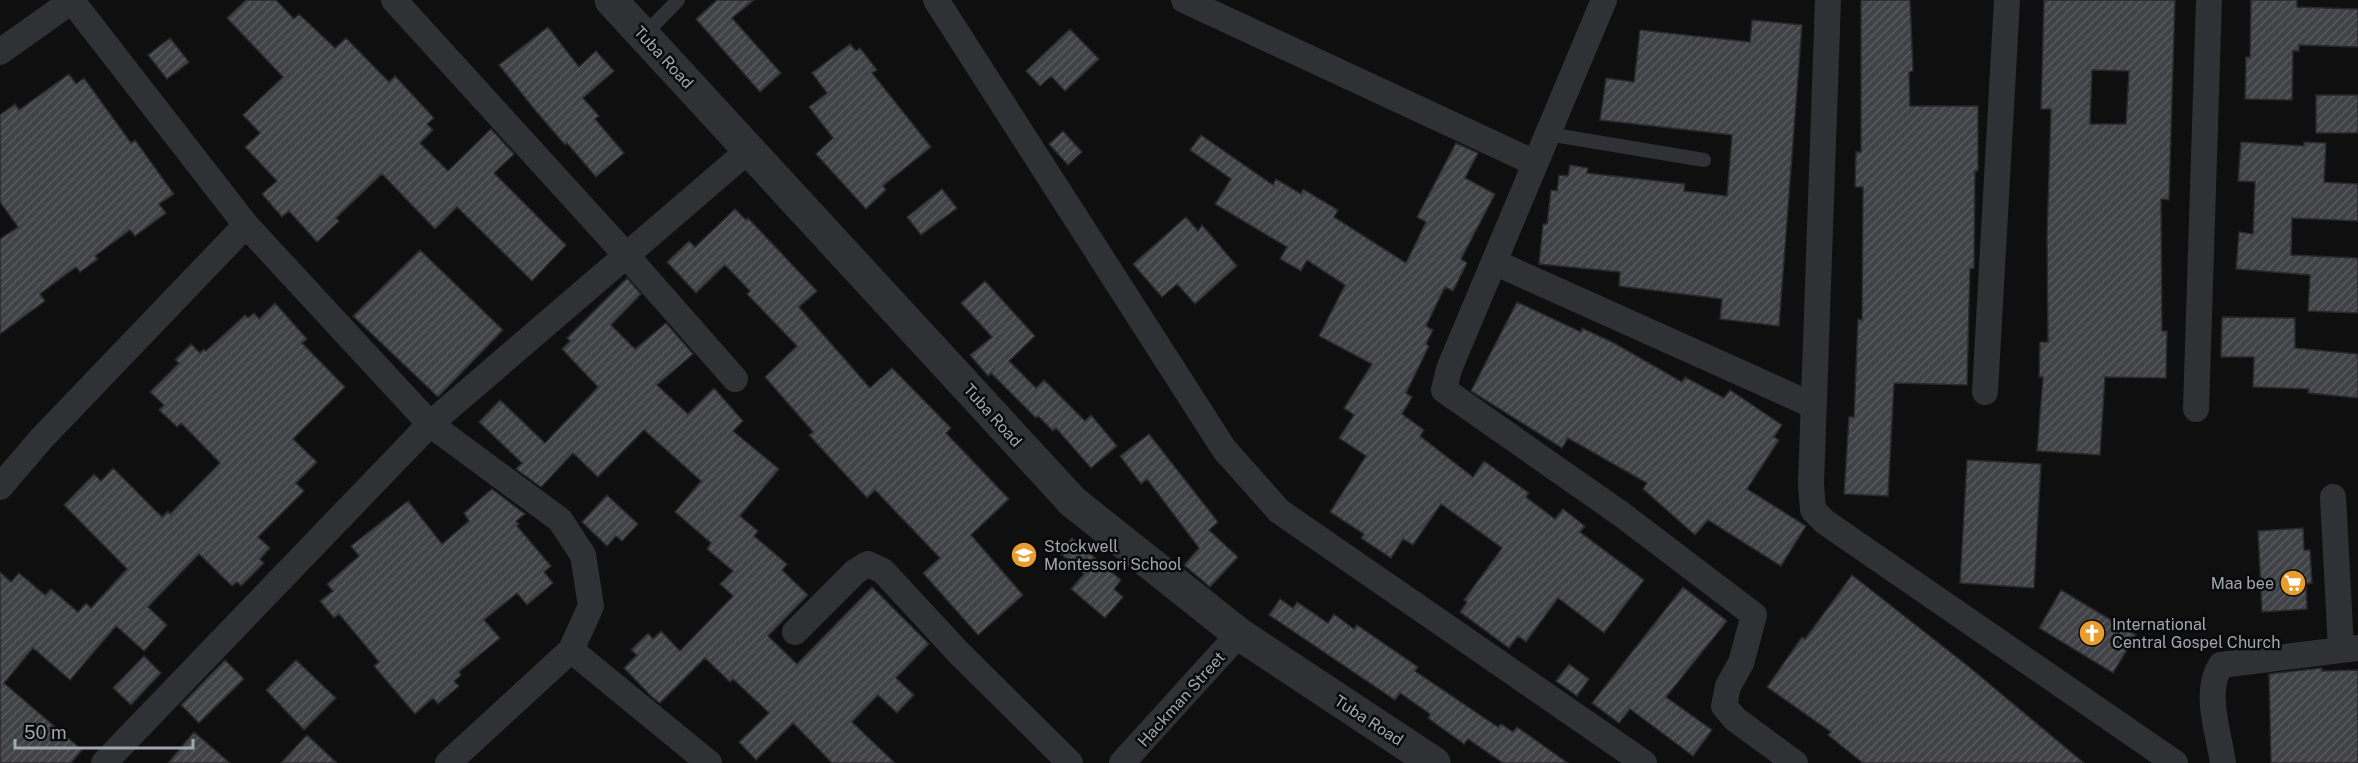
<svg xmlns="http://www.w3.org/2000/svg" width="2358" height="763" font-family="'Public Sans',sans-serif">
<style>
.building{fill:url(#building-hatch);stroke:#29292c;stroke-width:1.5;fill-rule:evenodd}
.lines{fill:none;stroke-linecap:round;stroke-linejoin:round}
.service{stroke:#303135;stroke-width:14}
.minor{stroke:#303135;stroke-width:26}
.tertiary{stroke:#303135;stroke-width:33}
.labels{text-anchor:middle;stroke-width:5;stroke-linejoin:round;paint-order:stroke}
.street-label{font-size:16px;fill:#a0a7b1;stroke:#0a0a0b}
.poi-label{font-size:16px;fill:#a0a7b1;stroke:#0a0a0b;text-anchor:start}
</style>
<defs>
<pattern id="building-hatch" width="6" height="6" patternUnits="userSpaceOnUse" patternTransform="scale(1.5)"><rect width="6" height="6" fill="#404246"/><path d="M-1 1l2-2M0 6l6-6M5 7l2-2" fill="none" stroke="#585a5e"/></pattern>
</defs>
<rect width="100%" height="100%" fill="#0f0f10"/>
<!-- building -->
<path class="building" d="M246,0h30l18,19 5,-5 36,34 11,-10 43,44 6,-6 39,42 -7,6 6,6 -13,13 28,28 43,-42 23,25 -20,19 72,72 -34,36 -75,-74 -22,22 -53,-55 -46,44 3,3 -22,21 -28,-31 -7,6 -20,-23 15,-13 -32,-34 15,-14 -17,-18 40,-38 -56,-59z
M717,0h37l-22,18 49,55 -21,19 -64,-73z
M1861,0h49l3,71 -4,1 1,34h68v65h-3l-1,97 -4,1 -3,116 -73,-2 -6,113 -44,-2 5,-77h5l4,-98 4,1 1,-133h-8l1,-35h5z
M2044,0h131l-6,200 -8,-1 1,132h5l-1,47 -61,-1 -5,78 -63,-4 6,-74h-4l1,-35h8l-1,-105 4,-128h-10zM2092,70l37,1 -3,53h-36z
M2251,0h46v7l61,2v38l-59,-2v6h-6l-1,49 -47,-1 1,-42h4z
M1752,20l50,5 -23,301 -59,-7 2,-20 -103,-13 1,-14 -81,-8 4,-40h4l4,-34 6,1 2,-16 9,1 2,-11 18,3 -1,5 98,11 -1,7 43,5 5,-61 -132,-15 6,-42 28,4 6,-52 110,12z
M548,27l31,40 17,-16 18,20 -31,27 16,18 -4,3 29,34 -28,24 -29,-34 -2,2 -30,-35 -36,-45z
M1070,29l29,30 -34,32 -14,-15 -11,10 -14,-15z
M170,38l19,24 -22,17 -19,-24z
M850,44l6,7 4,-3 17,22 -5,3 59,74 -48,39 3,4 -20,19 -50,-55 17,-16 -24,-31 18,-14 -15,-20z
M69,74l7,10 8,-6 47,65 4,-3 39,54 -15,10 7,9 -31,23 -5,-6 -35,26 3,3 -18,13 -4,-5 -36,27 5,7 -45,33v-95l18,-12 -18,-25v-87l15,-11 4,6z
M2316,95h42v38h-42z
M1063,131l19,21 -14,13 -19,-21z
M1201,135l72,50 3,-6 25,15 2,-5 35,21 -4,7 72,46 20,-41 -9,-5 39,-74 22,10 -13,25 30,16 -34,65 6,4 -14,28 -8,-4 -19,39 7,4 -7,14 3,2 -23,47 6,4 -10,17 22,16 -4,6 53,41 11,-16 45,32 -3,4 29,22 8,-10 22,17 -5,6 64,48 -40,53 -46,-35 -32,44 -8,-6 -9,12 -49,-36 7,-10 -3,-2 38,-52 -61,-44 -28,41 -10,-6 -12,19 -30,-20 3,-4 -34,-22 36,-56 -27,-18 15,-23 -10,-7 28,-44 -53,-28 26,-51 -38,-25 -6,11 -21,-12 7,-12 -72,-43 16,-25 -41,-29z
M2241,142l63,4v-4l22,1 -2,39 34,2v37l-66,-3 -1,37 67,3v55l-50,-2 2,-36 -74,-6 3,-37 14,2 2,-52 -17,-1z
M942,189l15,19 -36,27 -14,-18z
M735,209l11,11 2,-2 69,73 -18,16 71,81 22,-20 59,60 -5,5 63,66 -38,36 52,60 -45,40 -55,-62 17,-15 -65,-68 -8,8 -58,-63 4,-3 -48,-55 32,-31 -50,-52 3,-3 -25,-26 -29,28 -29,-31 22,-21 6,6z
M1186,217l12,14 4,-6 35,41 -42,38 -18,-20 -15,13 -29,-33z
M420,250l83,80 -65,67 -85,-81z
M627,278l14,16 -30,31 24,24 31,-26 27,31 -36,31 31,29 26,-26 29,33 -10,10 46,38 -39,47 18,15 -4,5 33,28 -5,6 26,25 -40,41 29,28 75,-77 57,57 -33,34 18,17 -17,18 -19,-18 -26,27 43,41h-63l-39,-40 -37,37 -17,-18 30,-29 -36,-34 -3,3 -25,-24 -45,45 -8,-6 -28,-29 13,-13 -6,-5 17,-17 5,6 8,-8 19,20 53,-55 -13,-12 13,-13 -26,-22 4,-6 -36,-31 26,-31 -57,-51 -46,47 -25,-24 -32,34 -25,-18 6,-6 -43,-41 21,-22 45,43 53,-56 -36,-38 8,-8 -3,-3z
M985,281l50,55 -26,25 27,27 8,-8 41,41 6,-6 26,31 -26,22 -35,-40 -3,3 -15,-15 -2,2 -45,-45 -3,3 -18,-21 22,-18 -31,-34z
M1517,302l64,30 1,-4 32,15 68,39 3,-5 39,21 6,-8 52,35 -8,12 5,3 -32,49 59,37 -25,40 -73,-46 -13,15 -52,-46 4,-6 -79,-45 -6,10 -91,-57z
M275,303l32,36 -5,4 43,44 -52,52 24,23 -21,21 8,8 -46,46 12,11 -10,11 4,4 -23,23 -4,-4 -5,4 -33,-32 -51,53 19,18 -23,26 -28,-25 -46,54 -37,-32 -29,35 78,67 -11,13h-71v-191l11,10 8,-9 26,22 6,-6 27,23 8,-9 5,5 36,-39 -63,-64 30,-31 7,7 12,-13 49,49 6,-6 2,3 50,-51 -39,-40 -4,4 -18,-17 5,-5 -14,-13 29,-29 -4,-3 16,-16 9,9 4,-4 2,2 39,-36 3,3 6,-5 5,6z
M2222,317l73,1v30l63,6v44l-50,-5 1,-4 -56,-2 1,-30h-33z
M1149,434l69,88 -9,8 29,27 -28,30 -26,-22 15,-17 -52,-69 -6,5 -21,-28z
M1967,460l74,4 -7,124 -74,-5z
M492,489l33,25 -9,7 3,3 -2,2 34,40 -7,6 9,11 -26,22 -10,-12 -33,27 16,18 -41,34 2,3 -7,6 5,5 -21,18 -5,-6 -18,16 -41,-48 5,-4 -40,-48 -5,4 -14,-17 13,-10 -6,-7 32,-28 -8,-10 57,-45 34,43 27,-23 -5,-8z
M607,495l31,29 -16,17 -6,-5 -9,10 -25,-24z
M2303,528l1,22h6l2,33 -6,1 1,25 -45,3 -4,-81z
M1072,538l49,42 -7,9 9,8 -18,21 -34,-29 13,-15 -25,-22z
M1852,575l116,91 116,97h-221l-35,-28 3,-3 -64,-45 35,-50 3,2z
M1683,587l44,34 -61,76 46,33 -19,26 -63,-47 -11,14 -27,-20z
M2061,590l75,45 -23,38 -74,-45z
M1280,599l13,9 4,-6 31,21 6,-9 20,15 3,-4 61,42 -3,4 83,56 3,-3 12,8 4,-5 51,36h-65l-35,-24 -4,5 -36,-26 2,-4 -30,-21 -5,7 -126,-85z
M144,656l17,17 -30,32 -18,-17z
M225,660l19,19 -45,44 -18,-18z
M296,660l40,38 -32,32 -38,-40z
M1569,664l20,15 -12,17 -21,-15z
M2322,668v3l36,-1v93h-87l-2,-89z
M194,732l36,31h-62z
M307,735l30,28h-56z"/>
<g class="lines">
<!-- service -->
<path class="service" d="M644,35l34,-35
M1548,134l156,26"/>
<!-- minor -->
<path class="minor" d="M394,0l232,255 109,124
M936,0l288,449 55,62 365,252
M1184,0l351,163
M1604,0l-155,369 -5,21 177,124 133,101 -13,48 -13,23 -4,20 11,13 60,44
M1828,0l-17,484 2,26 12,12 350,241
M72,1l174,224 184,199 130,96 23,35 8,51 -20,44 -123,113
M0,52l73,-52
M1494,262l318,143
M1985,392l22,-392
M2196,409l13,-409
M0,487l41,-48 205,-214
M2333,497l8,152
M795,632l61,-61 12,-7 15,7 75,81 112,111
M571,650l138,113
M104,763l326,-339 320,-275
M1122,763l117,-129
M2223,763c-4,-29 -20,-72 -2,-98l137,-17"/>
<!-- tertiary -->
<path class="tertiary" d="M611,0l462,502 166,132 195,129"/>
</g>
<!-- icons -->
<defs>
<symbol id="school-disc" viewBox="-11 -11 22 22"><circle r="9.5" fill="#e99d2e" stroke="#0a0a0b"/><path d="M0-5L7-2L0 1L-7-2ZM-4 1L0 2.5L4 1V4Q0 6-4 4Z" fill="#fff"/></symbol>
<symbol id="supermarket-disc" viewBox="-11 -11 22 22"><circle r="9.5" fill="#e99d2e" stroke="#0a0a0b"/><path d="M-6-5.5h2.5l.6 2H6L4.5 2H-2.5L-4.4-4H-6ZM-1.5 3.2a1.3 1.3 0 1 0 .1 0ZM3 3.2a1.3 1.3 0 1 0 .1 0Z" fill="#fff"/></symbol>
<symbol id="church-disc" viewBox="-11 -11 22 22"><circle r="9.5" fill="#e99d2e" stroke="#0a0a0b"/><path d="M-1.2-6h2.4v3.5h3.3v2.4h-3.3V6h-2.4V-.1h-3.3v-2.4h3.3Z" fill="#fff"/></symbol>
</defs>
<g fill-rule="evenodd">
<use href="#school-disc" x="1009" y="540" width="30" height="30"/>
<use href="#supermarket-disc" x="2278" y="568" width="30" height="30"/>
<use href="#church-disc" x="2077" y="618" width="30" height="30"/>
</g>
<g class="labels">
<!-- street labels -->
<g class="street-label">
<text transform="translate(664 57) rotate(47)" y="6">Tuba Road</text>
<text transform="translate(993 415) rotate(48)" y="6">Tuba Road</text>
<text transform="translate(1181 699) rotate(-48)" y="6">Hackman Street</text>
<text transform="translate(1369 720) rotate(33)" y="6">Tuba Road</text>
</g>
<!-- poi labels -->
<g class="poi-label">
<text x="1044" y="552">Stockwell<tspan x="1044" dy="18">Montessori School</tspan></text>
<text x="2274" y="589" text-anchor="end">Maa bee</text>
<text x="2112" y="630">International<tspan x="2112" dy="18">Central Gospel Church</tspan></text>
</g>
</g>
<!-- scale -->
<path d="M15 739v9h178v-9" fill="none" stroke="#a0a7b1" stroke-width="3"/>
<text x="24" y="739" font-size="18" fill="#a0a7b1" stroke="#0a0a0b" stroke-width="4.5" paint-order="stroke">50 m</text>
</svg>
